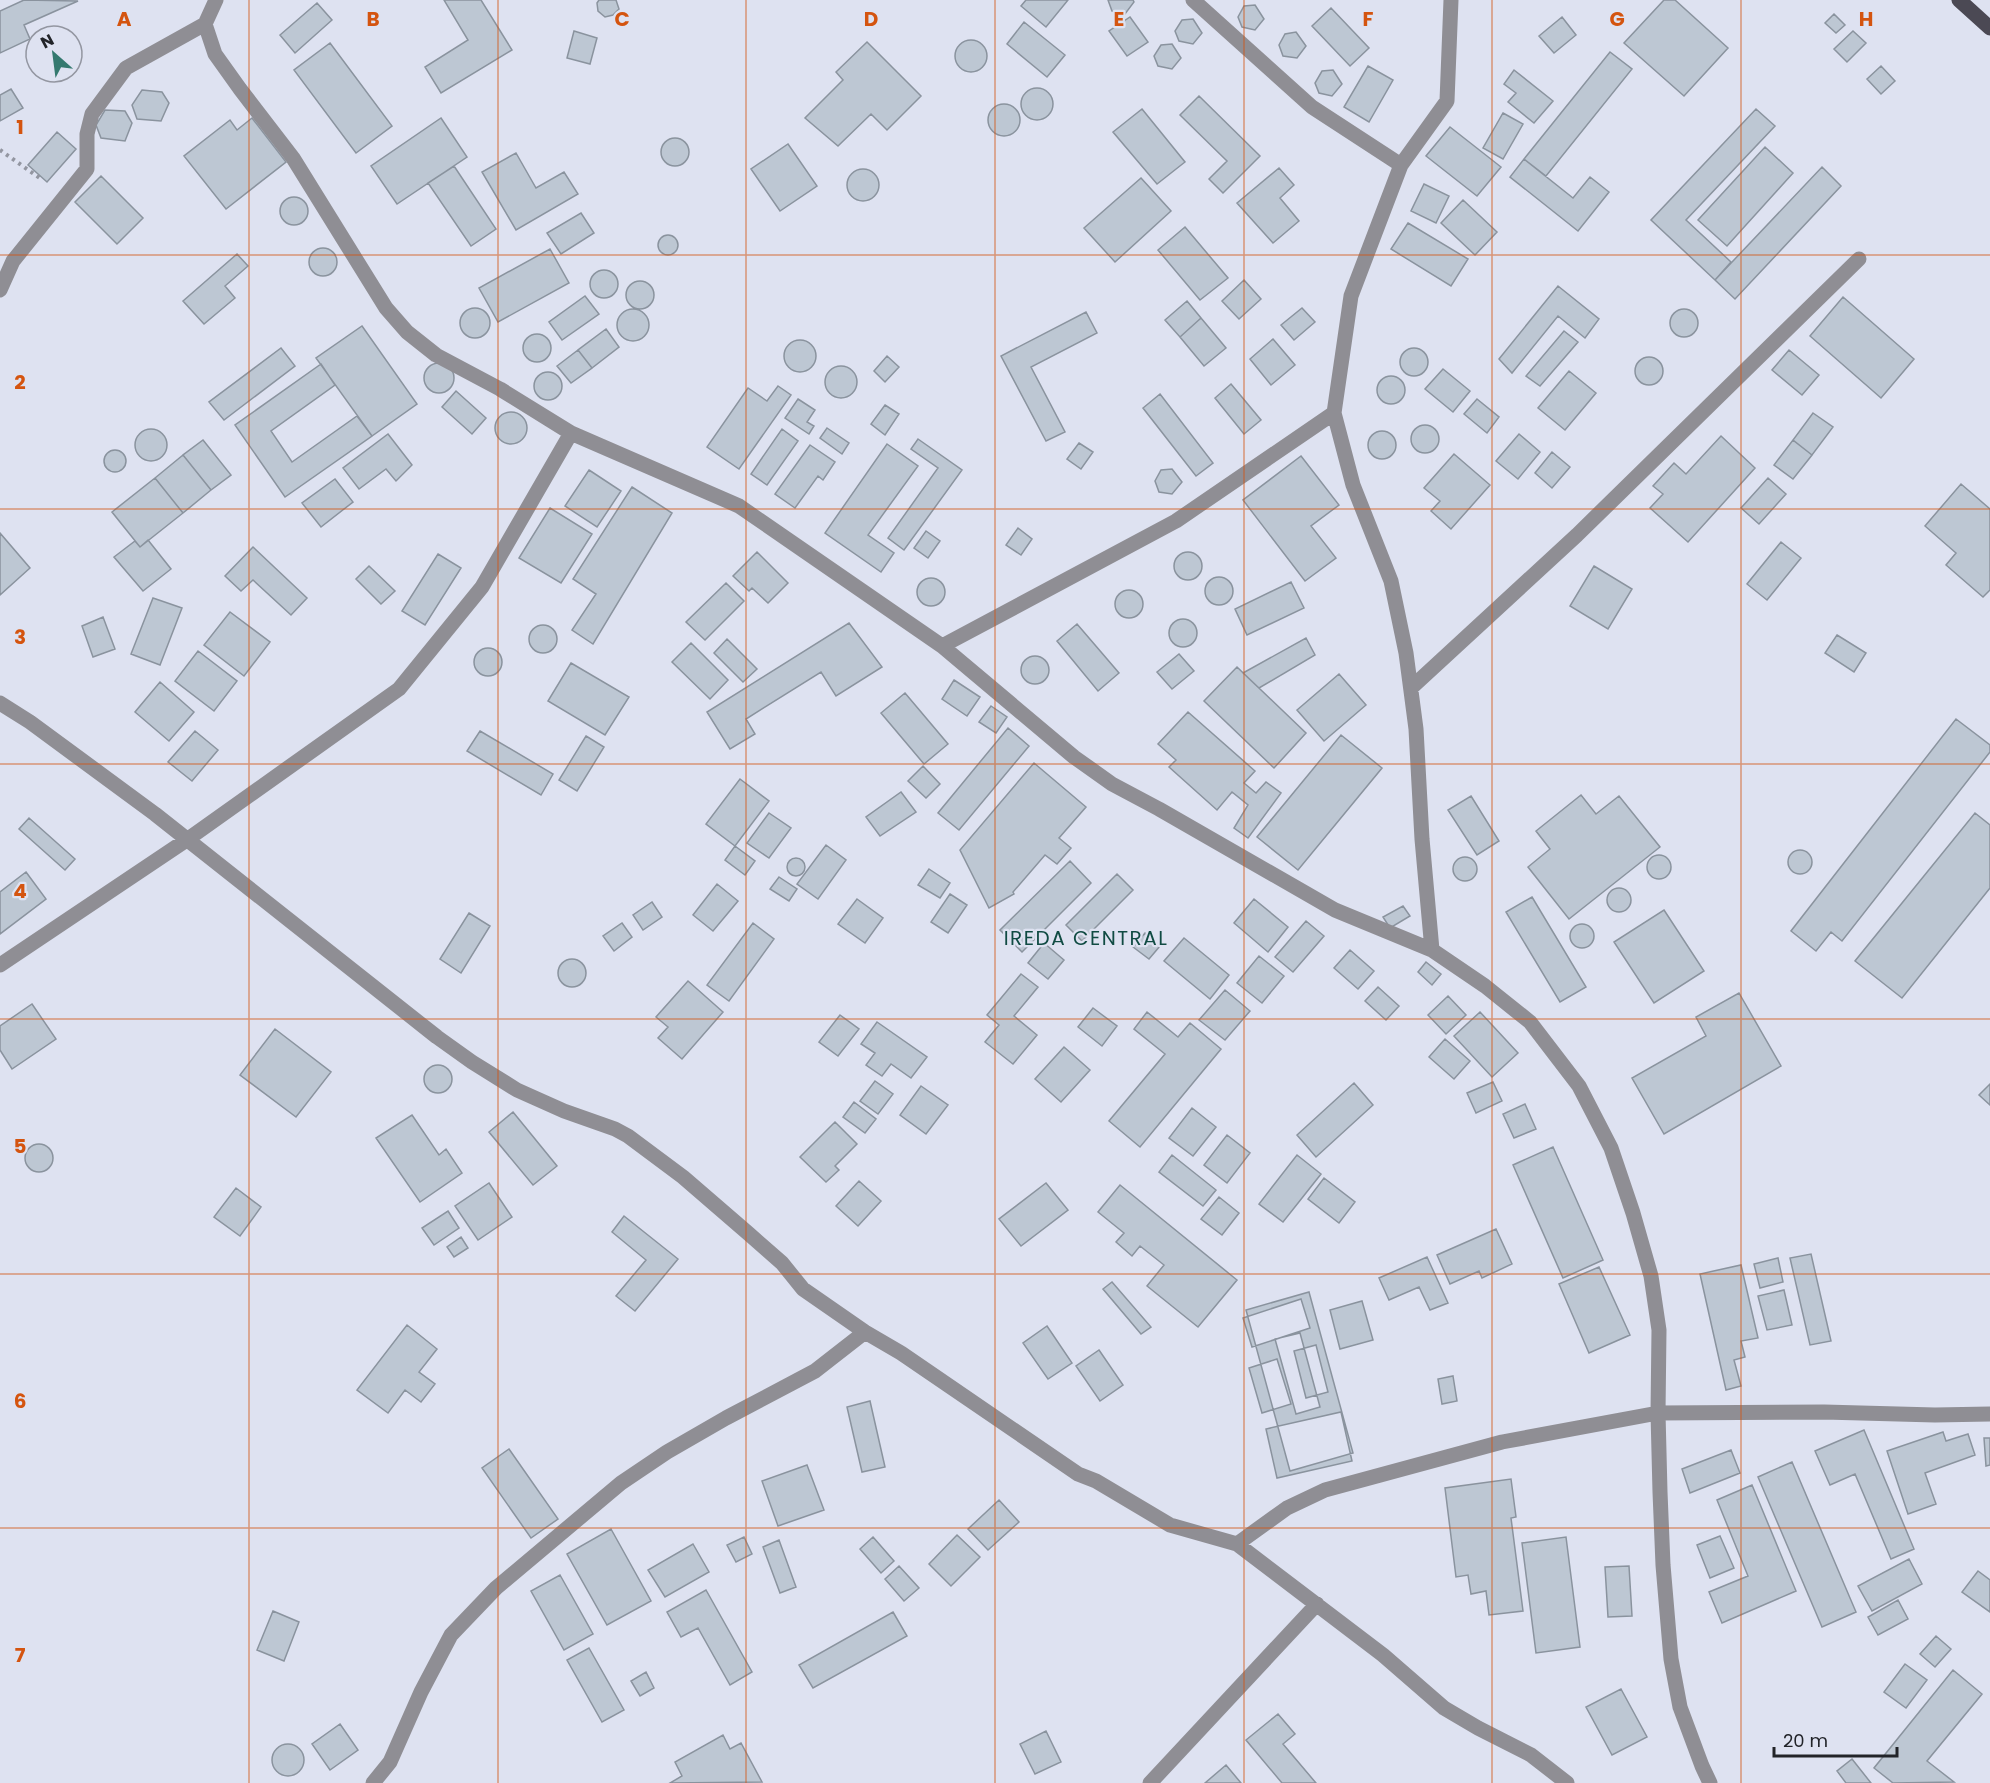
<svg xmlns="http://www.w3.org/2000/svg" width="1990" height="1783" font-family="Poppins,sans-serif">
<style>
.building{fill:#bdc7d3;stroke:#8a939e;stroke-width:1.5;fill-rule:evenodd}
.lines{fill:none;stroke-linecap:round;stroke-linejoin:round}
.path{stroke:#9396a1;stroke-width:4;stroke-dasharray:3 4.5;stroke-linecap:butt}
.minor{stroke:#8f8e94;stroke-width:15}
.major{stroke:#4b4954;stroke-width:15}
.grid{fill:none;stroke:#d4540f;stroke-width:1.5;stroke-opacity:0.55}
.labels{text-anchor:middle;stroke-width:4.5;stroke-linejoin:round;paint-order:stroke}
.quarter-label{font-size:20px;letter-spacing:1.5px;fill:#104b43;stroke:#dee2f1}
.grid-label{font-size:20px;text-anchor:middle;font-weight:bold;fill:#d4540f;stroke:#dee2f1;stroke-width:4.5;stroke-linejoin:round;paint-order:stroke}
</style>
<rect width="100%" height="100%" fill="#dee2f1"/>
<!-- building -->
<path class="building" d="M24,0l54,1 -54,24 6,14 -30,14v-42z
M444,0h37l31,50 -71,43 -16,-26 43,-27z
M599,0h17l3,9 -6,6 -8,2 -7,-6 -1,-8z
M1026,0h42l-22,27 -25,-21z
M1108,0h25l1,2 -9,12 -13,-3z
M1664,0h11l53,48 -44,48 -60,-53z
M317,3l15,17 -37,33 -15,-18z
M1255,5l9,14 -9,11 -13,-3 -4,-10 6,-11z
M1331,8l38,40 -19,18 -38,-40z
M1834,14l11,11 -9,8 -11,-10z
M1130,17l18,25 -21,14 -18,-25z
M1562,17l14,18 -22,18 -15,-17z
M1193,19l9,14 -9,11 -14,-3 -4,-10 7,-11z
M1024,22l41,33 -18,22 -40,-33z
M574,31l23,7 -7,26 -23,-6z
M1853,31l13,12 -19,19 -13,-13z
M1296,32l10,14 -9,12 -14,-2 -4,-11 6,-11z
M955 56a16 16 0 1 1 32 0a16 16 0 1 1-32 0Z
M867,42l54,54 -34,34 -16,-16 -33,32 -33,-28 38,-38 -7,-8z
M330,43l62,83 -36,27 -62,-83z
M1172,44l9,14 -9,11 -14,-3 -4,-10 7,-11z
M1610,52l22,17 -86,107 -22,-17z
M1368,66l25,14 -24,42 -25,-15z
M1881,66l14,15 -14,13 -14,-15z
M1333,70l9,14 -10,12 -13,-3 -4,-10 7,-12z
M1514,70l39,31 -19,22 -26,-21 8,-9 -12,-9z
M1021 104a16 16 0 1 1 32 0a16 16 0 1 1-32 0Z
M11,89l12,19 -23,13v-26z
M142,90l20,2 7,11 -8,18 -24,-2 -5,-14z
M1199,96l61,60 -37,37 -14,-14 18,-18 -47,-46z
M988 120a16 16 0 1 1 32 0a16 16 0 1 1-32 0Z
M1142,109l43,53 -28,22 -44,-52z
M1756,109l19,17 -89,94 45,42 -16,18 -64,-60z
M105,110l20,1 7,12 -7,18 -24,-3 -5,-13z
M1503,113l20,11 -20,35 -20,-11z
M252,118l34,44 -60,47 -42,-53 46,-36 7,10z
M441,118l26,39 -70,47 -26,-38z
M1450,127l51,40 -24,29 -51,-40z
M57,132l19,17 -29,33 -19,-17z
M661 152a14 14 0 1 1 28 0a14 14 0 1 1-28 0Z
M788,144l29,42 -37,25 -29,-42z
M1765,147l28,26 -66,73 -29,-26z
M516,153l20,35 28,-16 14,22 -62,36 -34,-58z
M1524,159l49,39 17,-21 19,15 -31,39 -68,-54z
M454,166l42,63 -25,17 -43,-63z
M1822,167l19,19 -106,113 -20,-19z
M1279,168l15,17 -14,13 19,23 -26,22 -36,-40z
M847 185a16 16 0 1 1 32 0a16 16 0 1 1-32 0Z
M101,176l42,42 -26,26 -42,-42z
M1141,178l30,33 -56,51 -31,-34z
M1424,184l25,12 -13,27 -25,-12z
M280 211a14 14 0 1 1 28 0a14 14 0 1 1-28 0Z
M1463,200l34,32 -22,23 -34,-32z
M581,213l13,20 -33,21 -14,-21z
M1408,223l60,36 -17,27 -60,-37z
M1185,227l43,51 -28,22 -42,-50z
M658 245a10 10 0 1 1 20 0a10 10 0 1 1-20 0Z
M309 262a14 14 0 1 1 28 0a14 14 0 1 1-28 0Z
M550,249l19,34 -71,39 -19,-34z
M237,254l11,12 -23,20 10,12 -31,26 -21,-23z
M590 284a14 14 0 1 1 28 0a14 14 0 1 1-28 0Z
M1244,280l17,19 -22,20 -17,-18z
M626 295a14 14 0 1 1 28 0a14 14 0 1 1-28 0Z
M1558,286l41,33 -14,19 -27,-22 -46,57 -13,-14z
M585,296l14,18 -37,26 -13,-18z
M1843,297l71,62 -33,39 -71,-62z
M1187,301l14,17 -21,19 -15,-17z
M1302,308l13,14 -21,18 -13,-15z
M460 323a15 15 0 1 1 30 0a15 15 0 1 1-30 0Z
M1670 323a14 14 0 1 1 28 0a14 14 0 1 1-28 0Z
M617 325a16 16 0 1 1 32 0a16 16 0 1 1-32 0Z
M1086,312l11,21 -66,34 34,65 -19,9 -45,-85z
M1201,318l25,30 -22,18 -24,-29z
M362,326l55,78 -45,32 -56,-78z
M606,329l13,18 -27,21 -14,-18z
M1564,331l14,11 -38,44 -14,-10z
M523 348a14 14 0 1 1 28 0a14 14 0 1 1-28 0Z
M1273,339l22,26 -24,20 -21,-26z
M784 356a16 16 0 1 1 32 0a16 16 0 1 1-32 0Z
M1400 362a14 14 0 1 1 28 0a14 14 0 1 1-28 0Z
M281,348l14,18 -71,54 -15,-18z
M578,350l14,18 -21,15 -14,-17z
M1789,350l30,25 -17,20 -30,-25z
M887,356l12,11 -14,15 -11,-11z
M1635 371a14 14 0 1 1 28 0a14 14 0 1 1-28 0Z
M424 378a15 15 0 1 1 30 0a15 15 0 1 1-30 0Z
M321,364l14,21 -64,46 21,31 65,-46 15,20 -87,61 -50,-72z
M825 382a16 16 0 1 1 32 0a16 16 0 1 1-32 0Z
M1443,369l27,22 -17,21 -28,-23z
M1569,371l27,22 -31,37 -27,-22z
M534 386a14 14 0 1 1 28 0a14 14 0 1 1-28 0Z
M1377 390a14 14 0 1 1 28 0a14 14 0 1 1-28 0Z
M1231,384l30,36 -17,14 -29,-36z
M778,386l13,9 -52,74 -32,-22 41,-59 19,13z
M456,391l30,27 -14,16 -30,-27z
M1160,394l53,69 -17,13 -53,-68z
M798,399l17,11 -8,12 7,4 -5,8 -24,-16z
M1477,399l22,18 -12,16 -23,-19z
M885,405l14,9 -14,21 -14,-11z
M495 428a16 16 0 1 1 32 0a16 16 0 1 1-32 0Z
M1813,413l20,14 -21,28 -19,-15z
M1411 439a14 14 0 1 1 28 0a14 14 0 1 1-28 0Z
M827,428l22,15 -7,11 -22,-16z
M782,429l16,12 -31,44 -16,-11z
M135 445a16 16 0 1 1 32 0a16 16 0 1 1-32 0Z
M1368 445a14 14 0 1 1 28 0a14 14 0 1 1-28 0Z
M388,434l24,31 -16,16 -10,-12 -27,20 -16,-21z
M1519,434l21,18 -22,27 -22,-18z
M1721,436l34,32 -67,74 -38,-34 13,-14 -10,-8 21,-23 12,11z
M918,439l44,31 -58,80 -16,-12 50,-70 -27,-19z
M203,440l28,35 -20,15 -28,-35z
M1793,440l19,15 -19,24 -19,-14z
M1079,443l14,9 -12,17 -14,-10z
M887,444l31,22 -50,69 26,18 -13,19 -56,-39z
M810,445l25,17 -12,18 -5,-4 -23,32 -20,-14z
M104 461a11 11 0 1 1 22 0a11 11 0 1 1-22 0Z
M1552,452l18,15 -18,21 -17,-15z
M1454,454l36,31 -39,44 -20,-18 9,-10 -16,-13z
M183,455l28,35 -28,23 -28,-35z
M1301,456l38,49 -28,21 25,32 -31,23 -62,-81z
M1172,469l10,13 -10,12 -13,-2 -4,-11 6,-11z
M589,470l32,21 -24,36 -32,-21z
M155,478l28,35 -43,34 -28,-35z
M1768,478l18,16 -27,30 -18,-16z
M335,479l18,23 -32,25 -19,-24z
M1961,484l29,25v81l-7,7 -37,-32 10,-12 -31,-27z
M632,487l40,26 -79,131 -21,-14 24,-36 -23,-15z
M550,508l42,26 -31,49 -42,-25z
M1018,528l14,11 -11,16 -15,-10z
M926,531l14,10 -12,17 -14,-10z
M0,533l30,35 -30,27z
M148,540l23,29 -28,22 -29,-34 21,-16 5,6z
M1781,542l20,16 -34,42 -20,-16z
M253,547l54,51 -16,17 -38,-35 -12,11 -16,-15z
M1174 566a14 14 0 1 1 28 0a14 14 0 1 1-28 0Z
M757,552l31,31 -20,20 -16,-15 -3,3 -16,-15z
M438,554l23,14 -36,57 -23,-14z
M369,566l26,25 -14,13 -25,-25z
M1594,566l38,23 -24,40 -38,-23z
M1205 591a14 14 0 1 1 28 0a14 14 0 1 1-28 0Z
M917 592a14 14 0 1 1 28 0a14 14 0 1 1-28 0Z
M1291,582l13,26 -57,27 -12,-26z
M726,583l18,18 -39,39 -19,-18z
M1115 604a14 14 0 1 1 28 0a14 14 0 1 1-28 0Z
M153,598l29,10 -22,57 -29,-11z
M230,612l40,30 -26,34 -40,-31z
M103,617l12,32 -22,8 -11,-31z
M1169 633a14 14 0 1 1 28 0a14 14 0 1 1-28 0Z
M849,623l33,44 -46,29 -15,-24 -75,47 9,15 -25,15 -23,-37z
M1077,624l42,49 -21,18 -41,-50z
M529 639a14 14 0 1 1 28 0a14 14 0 1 1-28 0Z
M1837,635l29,18 -12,19 -29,-19z
M1306,638l9,17 -56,33 -16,-15z
M727,639l30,30 -14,13 -29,-29z
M691,643l37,37 -18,19 -38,-37z
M474 662a14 14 0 1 1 28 0a14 14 0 1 1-28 0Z
M198,651l39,30 -23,30 -39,-30z
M1179,654l15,17 -22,18 -15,-17z
M1021 670a14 14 0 1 1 28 0a14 14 0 1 1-28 0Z
M571,663l58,34 -24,38 -57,-34z
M1237,667l69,66 -32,35 -70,-67z
M1339,674l27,31 -42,36 -27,-31z
M954,680l26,17 -13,19 -25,-17z
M160,682l34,30 -25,29 -34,-29z
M905,693l43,51 -24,20 -43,-51z
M991,706l16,11 -11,16 -17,-11z
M1188,712l67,59 -11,12 12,10 10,-11 15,11 -33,45 -14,-10 14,-23 -16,-13 -15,18 -48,-43 7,-7 -18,-16z
M1956,719l34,26v7l-148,189 -11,-9 -15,19 -25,-20z
M1008,728l21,18 -70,84 -21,-17z
M195,731l23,19 -26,31 -24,-19z
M480,731l73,43 -12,21 -74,-44z
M1341,735l41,33 -84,102 -41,-33z
M586,736l18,11 -27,44 -18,-11z
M1034,763l52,44 -27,31 12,10 -14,16 -12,-9 -32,37 1,2 -25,14 -29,-58z
M923,766l17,18 -14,14 -18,-17z
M740,779l29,22 -34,45 -29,-22z
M901,792l15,20 -36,24 -14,-19z
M1581,795l15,19 23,-18 41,51 -91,72 -41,-52 22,-18 -14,-18z
M1471,796l28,45 -22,14 -29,-45z
M769,813l22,15 -22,30 -22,-15z
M1975,813l15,12v63l-88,110 -47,-37z
M29,818l46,41 -10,11 -46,-41z
M826,845l20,15 -28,39 -21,-15z
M735,846l20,15 -10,14 -20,-15z
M1788 862a12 12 0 1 1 24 0a12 12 0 1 1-24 0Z
M1647 867a12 12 0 1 1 24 0a12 12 0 1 1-24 0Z
M1453 869a12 12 0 1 1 24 0a12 12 0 1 1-24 0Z
M787 867a9 9 0 1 1 18 0a9 9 0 1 1-18 0Z
M1070,861l21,22 -69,69 -22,-22z
M929,869l21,14 -10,15 -22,-13z
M26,872l20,27 -46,35v-42z
M1117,874l16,16 -51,51 -16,-16z
M779,877l18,12 -8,12 -19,-12z
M717,884l21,17 -25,30 -20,-16z
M1607 900a12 12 0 1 1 24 0a12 12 0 1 1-24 0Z
M950,894l17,11 -19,28 -17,-11z
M1532,897l54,90 -26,15 -54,-90z
M857,899l26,19 -18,25 -27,-19z
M1254,899l34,28 -20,25 -34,-29z
M652,902l10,15 -19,13 -10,-15z
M1403,906l7,10 -20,12 -7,-11z
M1664,910l40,61 -50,32 -40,-61z
M469,913l21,13 -29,47 -21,-14z
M1306,921l18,15 -31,36 -18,-15z
M622,923l10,14 -18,14 -11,-15z
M753,923l21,16 -45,62 -22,-16z
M1570 936a12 12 0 1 1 24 0a12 12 0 1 1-24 0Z
M1145,933l15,13 -11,13 -16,-12z
M1184,938l45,37 -19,24 -46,-38z
M1044,943l20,17 -16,19 -20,-16z
M1350,950l24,21 -16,18 -24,-21z
M1259,956l25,20 -22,27 -25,-20z
M558 973a14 14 0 1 1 28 0a14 14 0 1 1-28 0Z
M1426,962l15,12 -9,11 -14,-13z
M1021,974l17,13 -24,29 23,19 -24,29 -28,-22 14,-17 -12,-10z
M688,981l35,31 -41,47 -24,-21 10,-11 -12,-10z
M1378,987l21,19 -13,14 -21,-19z
M1225,990l25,21 -25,29 -26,-20z
M1739,993l42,73 -117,68 -32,-56 74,-42 -10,-19z
M1448,996l18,19 -20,19 -18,-19z
M32,1004l24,35 -44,30 -12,-19v-24z
M1093,1008l24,18 -15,20 -24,-19z
M1147,1012l31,25 12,-14 31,26 -81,98 -31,-26 56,-67 -31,-25z
M1480,1012l38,41 -26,24 -38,-41z
M840,1015l19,14 -21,27 -19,-14z
M877,1022l50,35 -16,21 -20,-14 -9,12 -16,-11 9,-12 -14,-9z
M275,1029l56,43 -35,45 -56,-42z
M1445,1039l25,22 -16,18 -25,-22z
M1064,1047l26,23 -29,32 -26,-23z
M424 1079a14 14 0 1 1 28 0a14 14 0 1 1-28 0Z
M875,1081l18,13 -15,20 -18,-13z
M1493,1082l9,19 -26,12 -9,-20z
M1354,1083l19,22 -57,52 -19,-22z
M1990,1084v21l-11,-10z
M921,1086l27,19 -22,29 -26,-19z
M854,1102l22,17 -11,14 -22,-16z
M1525,1104l11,25 -22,9 -11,-24z
M1192,1108l24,19 -23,29 -24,-18z
M513,1112l44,54 -24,19 -44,-53z
M412,1115l27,40 7,-6 16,24 -42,29 -44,-64z
M835,1122l22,22 -22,22 4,4 -13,12 -26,-25z
M1227,1135l23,18 -23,30 -23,-18z
M25 1158a14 14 0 1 1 28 0a14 14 0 1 1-28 0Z
M1553,1147l50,113 -40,18 -50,-113z
M1172,1155l44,35 -13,16 -44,-34z
M1297,1155l24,19 -38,48 -24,-18z
M1324,1178l31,24 -16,21 -31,-24z
M859,1181l22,20 -23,25 -22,-20z
M489,1183l23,34 -34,23 -23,-34z
M1046,1183l22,27 -47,36 -22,-27z
M1120,1185l117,95 -39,47 -51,-41 17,-21 -24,-19 -8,10 -16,-14 8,-9 -26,-21z
M236,1188l25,19 -21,29 -26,-19z
M1219,1197l20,16 -17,22 -21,-16z
M448,1211l11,17 -25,17 -12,-17z
M624,1216l54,43 -43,52 -19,-15 30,-36 -34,-28z
M1496,1229l16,35 -30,14 -3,-7 -29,13 -13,-29z
M461,1237l7,11 -14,9 -7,-10z
M1811,1254l20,87 -21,4 -20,-87z
M1427,1257l21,46 -18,7 -11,-23 -30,13 -10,-22z
M1778,1258l5,24 -23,6 -6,-24z
M1741,1265l17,73 -17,3 4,16 -11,3 7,26 -15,4 -26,-116z
M1599,1267l31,68 -41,18 -30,-69z
M1112,1282l39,45 -10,7 -38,-45z
M1784,1290l8,35 -25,5 -9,-34z
M1309,1292l44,161 -63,18 -44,-161zM1300,1333l20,74 -24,7 -21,-75z
M1301,1299l9,29 -58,19 -9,-29z
M1362,1301l11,39 -33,9 -10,-39z
M407,1325l30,24 -18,23 16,12 -14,18 -16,-12 -17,23 -31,-23z
M1047,1326l25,37 -24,16 -25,-36z
M1316,1345l12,47 -22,6 -12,-47z
M1099,1350l24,35 -23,16 -24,-35z
M1277,1359l14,45 -29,9 -13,-45z
M1453,1376l4,25 -15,3 -4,-25z
M870,1401l15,66 -23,5 -15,-65z
M1341,1412l11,49 -75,17 -11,-49z
M1864,1430l50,119 -23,10 -36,-85 -25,11 -15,-34z
M1943,1432l3,9 22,-7 7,21 -50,18 11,31 -28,10 -21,-63z
M1984,1438h6v27l-4,1z
M509,1449l49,70 -27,19 -49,-70z
M1731,1450l9,23 -50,20 -8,-24z
M1792,1462l64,150 -34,15 -64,-150z
M807,1465l17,45 -46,16 -16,-45z
M1511,1479l5,38 -5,1 12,93 -34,4 -3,-24 -15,3 -3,-19 -12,2 -11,-89z
M1752,1485l44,106 -74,32 -13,-31 39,-16 -31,-76z
M999,1500l20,22 -31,28 -20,-21z
M611,1529l40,72 -44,24 -40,-71z
M957,1535l23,22 -29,29 -22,-22z
M1720,1536l14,32 -24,10 -13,-33z
M744,1537l8,17 -16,8 -9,-17z
M873,1537l21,24 -13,12 -21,-24z
M1566,1537l14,110 -44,6 -14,-110z
M779,1540l17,47 -16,6 -17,-46z
M693,1544l16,28 -44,25 -17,-27z
M1909,1559l13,25 -50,27 -14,-25z
M899,1566l20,22 -15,13 -19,-22z
M1629,1566l3,50 -24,1 -3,-50z
M1978,1571l12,9v32l-28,-20z
M560,1575l33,59 -29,16 -33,-59z
M706,1590l46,82 -22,13 -32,-57 -17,9 -14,-25z
M1898,1600l10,19 -30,16 -10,-18z
M273,1611l26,11 -15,39 -27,-11z
M893,1612l14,24 -94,52 -14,-23z
M1936,1636l15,13 -16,18 -15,-13z
M589,1648l35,62 -22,12 -35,-62z
M1905,1664l22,16 -21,28 -22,-16z
M1953,1670l29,24 -55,67 27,21 -61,1 -19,-15z
M646,1672l8,16 -14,8 -9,-15z
M1621,1689l26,48 -35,18 -26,-48z
M1278,1714l17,20 -12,10 33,39h-34l-36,-43z
M340,1724l18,26 -28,20 -18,-26z
M1046,1731l15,31 -26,12 -15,-30z
M723,1735l7,14 11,-6 21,39 -92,1 12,-7 -7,-14z
M272 1760a16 16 0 1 1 32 0a16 16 0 1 1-32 0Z
M1852,1759l19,24h-25l-9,-12z
M1226,1765l15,18h-36z"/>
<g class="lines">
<!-- path -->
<path class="path" d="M0,150l41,29"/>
<!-- minor -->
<path class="minor" d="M216,0l-11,24 10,30 25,35 53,69 93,150 21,24 29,23 64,34 71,44 168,73 203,140 132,111 38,27 47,25 176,101 97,40 53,36 45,36 49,64 32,62 22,65 18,63 8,54 -1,83 2,79 3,73 8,94 9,48 22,59 8,17
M1193,0l119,107 89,58
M0,290l13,-29 74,-92v-35l5,-20 34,-46 79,-44
M942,646l234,-125 158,-108
M1411,688l166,-153 282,-276
M0,703l30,19 125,92 282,223 35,25 45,28 47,21 51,18 13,7 55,41 66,57 33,29 21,26 62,43 36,21 177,121 18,7 74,44 67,19 146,111 61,53 34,20 53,27 36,28
M1432,950l-10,-111 -6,-110 -10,-76 -15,-72 -38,-96 -19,-72 17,-117 50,-131 46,-64 4,-101
M0,965l188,-126 211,-150 83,-102 89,-154
M1237,1544l50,-36 38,-18 177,-48 156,-29 166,-1 111,3 55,-1
M373,1783l17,-21 31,-70 30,-57 45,-47 125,-105 46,-31 59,-34 89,-47 50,-39
M1150,1783l167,-179"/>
<!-- major -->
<path class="major" d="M1959,0l31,28"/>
</g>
<!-- grid -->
<path class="grid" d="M249,0v1783M498,0v1783M746,0v1783M995,0v1783M1244,0v1783M1492,0v1783M1741,0v1783M0,255h1990M0,509h1990M0,764h1990M0,1019h1990M0,1274h1990M0,1528h1990"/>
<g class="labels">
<!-- quarter labels -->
<g class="quarter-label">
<text x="1086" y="945">IREDA CENTRAL</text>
</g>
</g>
<g class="grid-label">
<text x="124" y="26">A</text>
<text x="373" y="26">B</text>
<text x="622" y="26">C</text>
<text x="871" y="26">D</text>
<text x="1119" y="26">E</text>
<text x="1368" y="26">F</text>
<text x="1617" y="26">G</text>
<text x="1866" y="26">H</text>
<text x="20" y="134">1</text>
<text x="20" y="389">2</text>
<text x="20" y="644">3</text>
<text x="20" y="898">4</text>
<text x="20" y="1153">5</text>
<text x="20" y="1408">6</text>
<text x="20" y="1662">7</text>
</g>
<!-- north arrow -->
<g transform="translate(54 54) rotate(332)"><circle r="28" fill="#dee2f1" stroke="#9396a1" stroke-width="1.5"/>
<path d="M0-4.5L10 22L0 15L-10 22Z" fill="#34796f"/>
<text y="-9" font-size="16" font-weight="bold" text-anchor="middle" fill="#222429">N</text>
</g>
<!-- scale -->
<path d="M1774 1747v9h123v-9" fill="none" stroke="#222429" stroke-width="3"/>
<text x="1783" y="1747" font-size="18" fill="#222429" stroke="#dee2f1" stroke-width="4.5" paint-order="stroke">20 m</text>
</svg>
